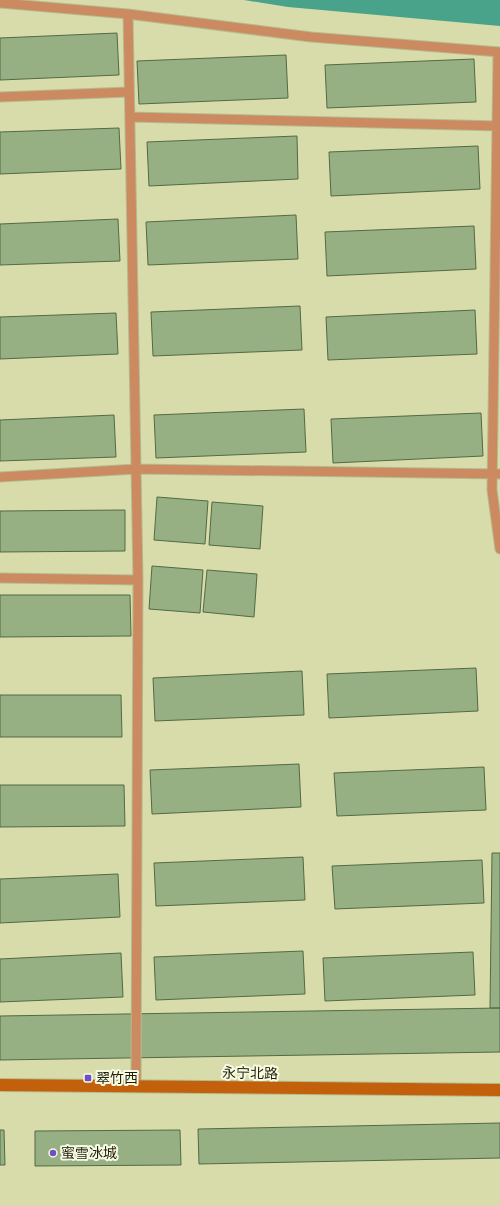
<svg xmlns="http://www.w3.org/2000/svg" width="500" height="1206" font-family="'Source Sans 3','Noto Sans SC',sans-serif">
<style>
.water{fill:#49a38a}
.building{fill:#96af83;stroke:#546a42}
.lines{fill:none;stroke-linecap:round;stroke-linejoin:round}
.lane-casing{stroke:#b6ba8d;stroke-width:11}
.secondary-casing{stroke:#b6ba8d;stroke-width:14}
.lane{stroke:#cc8a61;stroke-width:9}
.secondary{stroke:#c2600c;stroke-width:12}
.poi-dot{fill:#704ec7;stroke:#f8fbe2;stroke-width:1.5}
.labels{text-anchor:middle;stroke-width:4;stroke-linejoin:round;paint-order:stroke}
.street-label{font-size:14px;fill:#1d1e0b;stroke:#f8fbe2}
.poi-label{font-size:14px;fill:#1d1e0b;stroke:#f8fbe2;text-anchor:start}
</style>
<rect width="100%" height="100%" fill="#d8dcaa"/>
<!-- water -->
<path class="water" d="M244,0h256v26l-212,-19z"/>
<!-- building -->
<path class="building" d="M117,33l2,42 -119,5v-42z
M286,55l2,43 -149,6 -2,-43z
M474,59l2,43 -149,6 -2,-43z
M119,128l2,41 -121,5v-42z
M297,136l1,43 -149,7 -2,-44z
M478,146l2,43 -149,7 -2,-44z
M296,215l2,44 -150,6 -2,-43z
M118,219l2,42 -120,4v-41z
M474,226l2,43 -149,7 -2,-44z
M300,306l2,44 -149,6 -2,-44z
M475,310l2,44 -149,6 -2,-43z
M116,313l2,41 -118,5v-42z
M304,409l2,43 -150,6 -2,-43z
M481,413l2,43 -150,7 -2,-44z
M114,415l2,42 -116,4v-41z
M157,497l51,4 -3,43 -51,-4z
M212,502l51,4 -3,43 -51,-4z
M125,510v41l-125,1v-41z
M152,566l51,4 -3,43 -51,-4z
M207,570l50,4 -3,43 -51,-5z
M0,595h130l1,41 -131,1z
M476,668l2,43 -149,7 -2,-44z
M302,671l2,44 -149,6 -2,-43z
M0,695h121l1,42h-122z
M299,764l2,43 -149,7 -2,-44z
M484,767l2,43 -149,6 -3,-43z
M0,785h124l1,41 -125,1z
M492,853h8v155h-10z
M303,857l2,43 -149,6 -2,-43z
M482,860l2,43 -149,6 -3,-43z
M118,874l2,43 -120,6v-44z
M303,951l2,43 -149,6 -2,-43z
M473,952l2,43 -150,6 -2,-43z
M121,953l2,44 -123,5v-43z
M500,1008v44l-500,8v-44z
M500,1123v35l-301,6 -1,-35z
M0,1130h4l1,35h-5z
M180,1130l1,35 -146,1v-35z"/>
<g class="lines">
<defs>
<path id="lane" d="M0,3l128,11 183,23 189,15
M128,14l10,566 -2,506
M498,52l-6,438 8,59
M0,97l129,-5
M130,117l370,9
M0,477l136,-8 364,5
M0,578l138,2"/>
<path id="secondary" d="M0,1085l500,5"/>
</defs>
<!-- lane casing -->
<use href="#lane" class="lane-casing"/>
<!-- secondary casing -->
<use href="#secondary" class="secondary-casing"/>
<!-- lane -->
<use href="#lane" class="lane"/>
<!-- secondary -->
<use href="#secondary" class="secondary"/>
</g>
<!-- markers -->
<g class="poi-dot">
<rect x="84" y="1074" width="8" height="8" rx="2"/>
<circle cx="53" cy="1153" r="4"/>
</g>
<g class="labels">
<!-- street labels -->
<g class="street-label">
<text transform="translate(250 1073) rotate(1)" y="5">永宁北路</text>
</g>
<!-- poi labels -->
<g class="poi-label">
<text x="96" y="1083">翠竹西</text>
<text x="61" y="1158">蜜雪冰城</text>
</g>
</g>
</svg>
